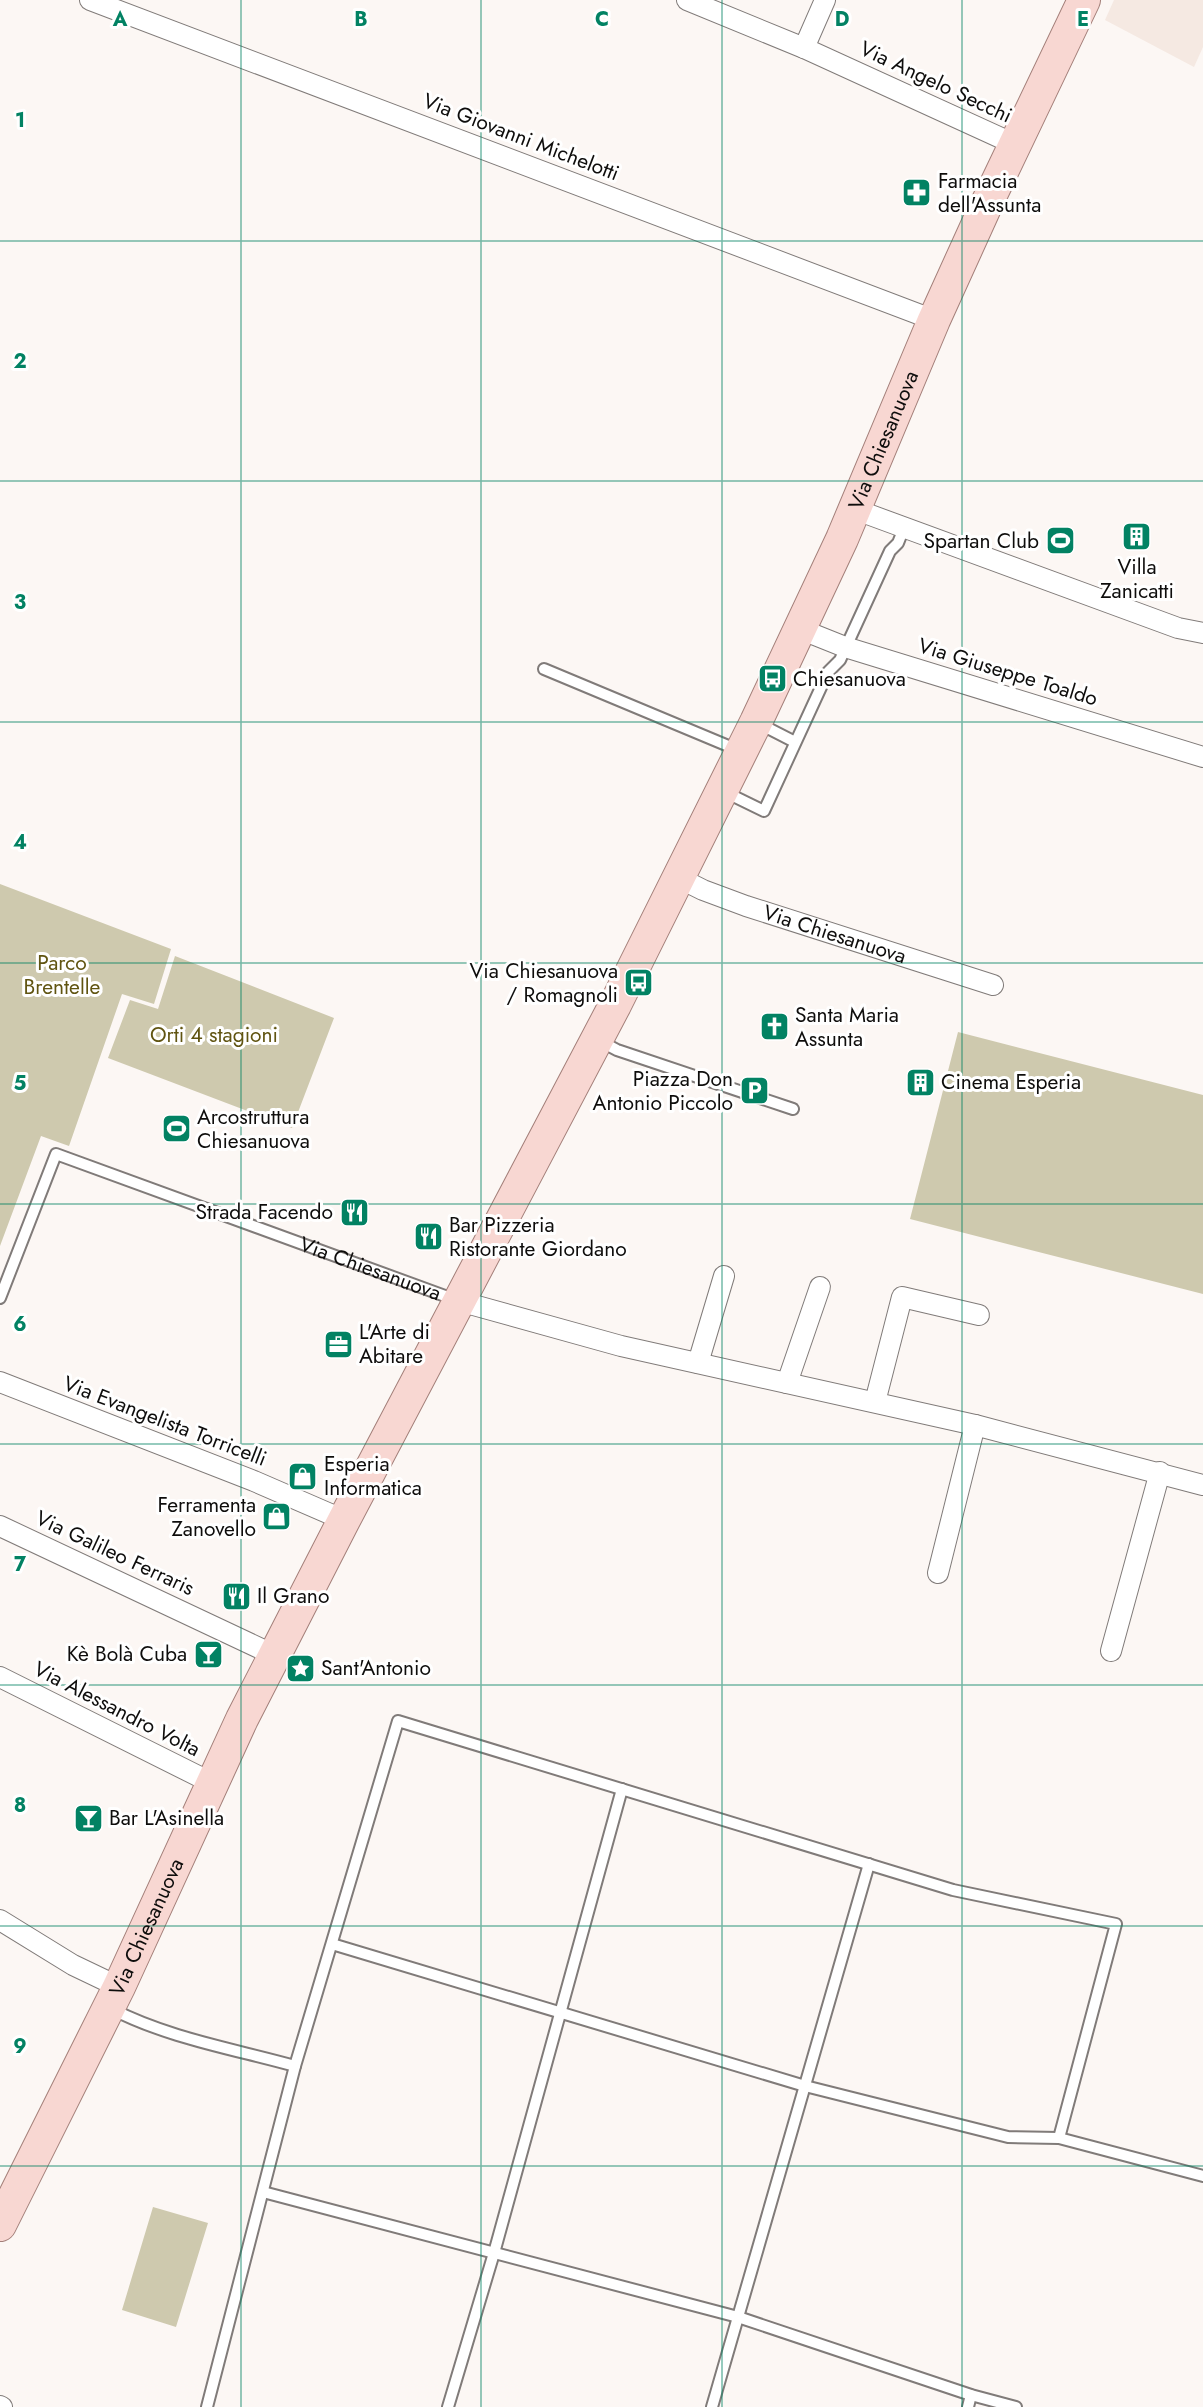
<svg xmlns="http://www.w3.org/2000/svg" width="1203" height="2407" font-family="Jost,sans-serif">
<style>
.built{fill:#f5e9e2}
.green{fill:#cec9ae}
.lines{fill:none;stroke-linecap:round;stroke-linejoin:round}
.service-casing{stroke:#807b79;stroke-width:14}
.minor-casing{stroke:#807b79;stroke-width:22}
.primary-casing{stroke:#a37f79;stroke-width:34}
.service{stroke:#fff;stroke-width:10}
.minor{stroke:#fff;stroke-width:20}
.primary{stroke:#f8d7d2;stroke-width:32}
.grid{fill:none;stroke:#028263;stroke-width:1.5;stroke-opacity:0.55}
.labels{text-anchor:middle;stroke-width:6;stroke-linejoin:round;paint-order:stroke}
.street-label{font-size:21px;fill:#0e0d0c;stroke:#fff}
.poi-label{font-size:21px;fill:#0e0d0c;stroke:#fff;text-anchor:start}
.park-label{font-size:21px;fill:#605411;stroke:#fff}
.grid-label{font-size:20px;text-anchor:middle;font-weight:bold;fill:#028263;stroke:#fff;stroke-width:6;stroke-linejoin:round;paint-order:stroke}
</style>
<rect width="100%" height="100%" fill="#fcf7f4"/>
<!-- built -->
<path class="built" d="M1114,0h89v47l-9,20 -89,-47z"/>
<!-- green -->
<path class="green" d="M0,884l171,65 -17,55 -32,-10 -53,152 -28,-10 -41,110z
M175,956l159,62 -42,110 -184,-70 22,-58 28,9z
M958,1032l245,63v199l-293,-75z
M153,2207l55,16 -32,104 -54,-17z"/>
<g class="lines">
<defs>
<g id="service">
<path d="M544,669l194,81"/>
<path d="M758,723l37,19"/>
<path d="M723,791l41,20 64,-139 12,-12 50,-109 8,-8 6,-15"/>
<path d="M600,1041l17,9 176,59"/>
<path id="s1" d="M0,1298l56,-144 400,146"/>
<path d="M332,1944l473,142 203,51 51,1 144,38"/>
<path d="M112,2009c56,29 122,40 183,57"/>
<path d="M263,2192l475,125 233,78 45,12"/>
<path d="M207,2407l88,-341 103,-345 555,169 163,34 -57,214"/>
<path d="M448,2407l46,-154 128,-464"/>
<path d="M712,2407l157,-543"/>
<path d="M968,2407l3,-12"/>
</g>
<g id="minor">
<path d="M90,0l844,320"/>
<path d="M687,0l117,48 210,96"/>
<path d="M804,48l21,-48"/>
<path d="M854,509l324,119 25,5"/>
<path d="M800,629l45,18 358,110"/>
<path id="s2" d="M677,877l26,13 43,16 247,79"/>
<path d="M459,1301l162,45 354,79 228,60"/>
<path d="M698,1363l26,-87"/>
<path d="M0,1382l254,99 90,39"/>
<path d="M787,1383l33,-96"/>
<path d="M875,1402l27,-105 77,18"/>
<path d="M0,1526l274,129"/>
<path d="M938,1573l37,-148"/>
<path d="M1111,1651l49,-179"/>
<path d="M0,1677l212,106"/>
<path d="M0,1920l73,45 46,22"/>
<path d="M0,2406l2,1"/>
</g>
<g id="primary">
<path id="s3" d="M0,2225l119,-238 123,-268 102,-199 271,-515 141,-283 86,-183 92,-219 54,-119 96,-201"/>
</g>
</defs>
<!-- service casing -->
<use href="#service" class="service-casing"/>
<!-- minor casing -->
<use href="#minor" class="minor-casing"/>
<!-- primary casing -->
<use href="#primary" class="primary-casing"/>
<!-- service -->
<use href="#service" class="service"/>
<!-- minor -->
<use href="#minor" class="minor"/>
<!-- primary -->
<use href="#primary" class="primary"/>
</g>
<!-- grid -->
<path class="grid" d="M241,0v2407M481,0v2407M722,0v2407M962,0v2407M0,241h1203M0,481h1203M0,722h1203M0,963h1203M0,1204h1203M0,1444h1203M0,1685h1203M0,1926h1203M0,2166h1203"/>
<!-- icons -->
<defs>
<symbol id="pharmacy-square" viewBox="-11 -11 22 22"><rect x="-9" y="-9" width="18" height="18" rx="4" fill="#028263" stroke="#fff"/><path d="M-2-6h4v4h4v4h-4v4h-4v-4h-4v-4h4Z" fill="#fff"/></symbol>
<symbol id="building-square" viewBox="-11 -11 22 22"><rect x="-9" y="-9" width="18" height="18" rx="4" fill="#028263" stroke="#fff"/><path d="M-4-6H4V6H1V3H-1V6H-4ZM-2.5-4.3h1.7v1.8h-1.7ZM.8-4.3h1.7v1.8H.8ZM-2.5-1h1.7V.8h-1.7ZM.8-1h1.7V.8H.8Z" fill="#fff"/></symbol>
<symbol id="stadium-square" viewBox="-11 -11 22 22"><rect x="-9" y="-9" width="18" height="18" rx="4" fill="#028263" stroke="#fff"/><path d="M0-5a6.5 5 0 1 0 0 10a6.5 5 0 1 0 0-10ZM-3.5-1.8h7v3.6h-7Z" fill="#fff"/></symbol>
<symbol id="bus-square" viewBox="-11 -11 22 22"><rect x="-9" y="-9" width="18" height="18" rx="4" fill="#028263" stroke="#fff"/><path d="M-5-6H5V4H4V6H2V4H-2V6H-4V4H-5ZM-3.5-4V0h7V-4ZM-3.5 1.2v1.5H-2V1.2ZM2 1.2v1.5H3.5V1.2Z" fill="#fff"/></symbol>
<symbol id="church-square" viewBox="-11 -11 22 22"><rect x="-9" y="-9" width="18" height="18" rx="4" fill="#028263" stroke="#fff"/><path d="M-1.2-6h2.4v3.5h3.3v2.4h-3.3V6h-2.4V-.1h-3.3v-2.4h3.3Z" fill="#fff"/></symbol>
<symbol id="parking-square" viewBox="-11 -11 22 22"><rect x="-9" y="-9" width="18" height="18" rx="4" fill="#028263" stroke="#fff"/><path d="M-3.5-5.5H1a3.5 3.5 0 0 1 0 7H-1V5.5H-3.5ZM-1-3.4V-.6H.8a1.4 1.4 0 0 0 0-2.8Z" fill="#fff"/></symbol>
<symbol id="restaurant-square" viewBox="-11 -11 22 22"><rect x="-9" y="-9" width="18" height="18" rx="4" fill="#028263" stroke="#fff"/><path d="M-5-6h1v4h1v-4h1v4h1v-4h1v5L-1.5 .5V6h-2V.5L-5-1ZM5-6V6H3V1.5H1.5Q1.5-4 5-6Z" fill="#fff"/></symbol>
<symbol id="office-square" viewBox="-11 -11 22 22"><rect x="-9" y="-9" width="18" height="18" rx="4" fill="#028263" stroke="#fff"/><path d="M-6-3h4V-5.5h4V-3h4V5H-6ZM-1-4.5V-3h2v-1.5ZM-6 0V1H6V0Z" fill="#fff"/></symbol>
<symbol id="shop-square" viewBox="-11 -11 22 22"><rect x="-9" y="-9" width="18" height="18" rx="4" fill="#028263" stroke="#fff"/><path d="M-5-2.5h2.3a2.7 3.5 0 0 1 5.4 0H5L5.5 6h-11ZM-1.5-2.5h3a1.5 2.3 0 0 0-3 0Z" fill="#fff"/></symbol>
<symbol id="bar-square" viewBox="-11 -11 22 22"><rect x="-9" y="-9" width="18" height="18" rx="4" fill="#028263" stroke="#fff"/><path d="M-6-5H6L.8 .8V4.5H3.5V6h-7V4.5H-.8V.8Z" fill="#fff"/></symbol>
<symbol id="sight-square" viewBox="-11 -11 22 22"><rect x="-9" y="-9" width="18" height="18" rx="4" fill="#028263" stroke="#fff"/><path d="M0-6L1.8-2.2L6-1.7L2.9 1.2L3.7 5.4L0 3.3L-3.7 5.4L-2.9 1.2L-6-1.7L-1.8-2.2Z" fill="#fff"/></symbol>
</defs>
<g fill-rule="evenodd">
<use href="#pharmacy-square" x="900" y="176" width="33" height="33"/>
<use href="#building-square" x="1120" y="520" width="33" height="33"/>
<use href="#stadium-square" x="1044" y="524" width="33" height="33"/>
<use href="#bus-square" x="756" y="662" width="33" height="33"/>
<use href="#bus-square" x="622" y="966" width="33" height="33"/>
<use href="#church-square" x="758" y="1010" width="33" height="33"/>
<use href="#building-square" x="904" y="1066" width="33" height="33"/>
<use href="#parking-square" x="738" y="1074" width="33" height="33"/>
<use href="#stadium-square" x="160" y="1112" width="33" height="33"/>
<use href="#restaurant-square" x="338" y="1196" width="33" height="33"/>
<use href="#restaurant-square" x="412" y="1220" width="33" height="33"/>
<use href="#office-square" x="322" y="1328" width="33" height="33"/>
<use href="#shop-square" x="286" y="1460" width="33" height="33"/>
<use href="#shop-square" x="260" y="1500" width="33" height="33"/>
<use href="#restaurant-square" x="220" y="1580" width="33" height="33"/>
<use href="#bar-square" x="192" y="1638" width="33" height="33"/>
<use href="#sight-square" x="284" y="1652" width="33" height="33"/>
<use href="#bar-square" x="72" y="1802" width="33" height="33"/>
</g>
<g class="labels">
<!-- street labels -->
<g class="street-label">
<text transform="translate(936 82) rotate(25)" y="7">Via Angelo Secchi</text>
<text transform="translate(521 137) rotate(21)" y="7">Via Giovanni Michelotti</text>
<text dy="7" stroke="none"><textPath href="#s3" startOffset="1992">Via Chiesanuova</textPath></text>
<text transform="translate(1008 672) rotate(17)" y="7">Via Giuseppe Toaldo</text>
<text dy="7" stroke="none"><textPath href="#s2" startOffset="168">Via Chiesanuova</textPath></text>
<text dy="7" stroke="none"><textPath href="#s1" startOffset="489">Via Chiesanuova</textPath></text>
<text transform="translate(165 1421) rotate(21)" y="7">Via Evangelista Torricelli</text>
<text transform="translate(115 1553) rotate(25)" y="7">Via Galileo Ferraris</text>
<text transform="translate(117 1709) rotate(27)" y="7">Via Alessandro Volta</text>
<text dy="7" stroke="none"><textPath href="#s3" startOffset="332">Via Chiesanuova</textPath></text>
</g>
<!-- poi labels -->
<g class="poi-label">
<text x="938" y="188">Farmacia<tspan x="938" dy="24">dell'Assunta</tspan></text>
<text x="1039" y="548" text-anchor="end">Spartan Club</text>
<text x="1137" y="574" text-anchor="middle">Villa<tspan x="1137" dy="24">Zanicatti</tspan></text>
<text x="793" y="686">Chiesanuova</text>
<text x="618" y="978" text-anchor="end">Via Chiesanuova<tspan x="618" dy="24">/ Romagnoli</tspan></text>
<text x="795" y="1022">Santa Maria<tspan x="795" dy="24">Assunta</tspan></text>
<text x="733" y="1086" text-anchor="end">Piazza Don<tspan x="733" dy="24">Antonio Piccolo</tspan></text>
<text x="941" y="1089">Cinema Esperia</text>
<text x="197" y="1124">Arcostruttura<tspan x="197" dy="24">Chiesanuova</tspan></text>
<text x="333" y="1219" text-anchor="end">Strada Facendo</text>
<text x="449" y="1232">Bar Pizzeria<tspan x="449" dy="24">Ristorante Giordano</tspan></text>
<text x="359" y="1339">L'Arte di<tspan x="359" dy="24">Abitare</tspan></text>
<text x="324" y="1471">Esperia<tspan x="324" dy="24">Informatica</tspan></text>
<text x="256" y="1512" text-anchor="end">Ferramenta<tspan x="256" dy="24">Zanovello</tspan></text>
<text x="257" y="1603">Il Grano</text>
<text x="187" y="1661" text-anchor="end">Kè Bolà Cuba</text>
<text x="321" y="1675">Sant'Antonio</text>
<text x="109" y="1825">Bar L'Asinella</text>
</g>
<!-- park labels -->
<g class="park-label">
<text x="62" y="970">Parco<tspan x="62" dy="24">Brentelle</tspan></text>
<text x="214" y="1042">Orti 4 stagioni</text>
</g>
</g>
<g class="grid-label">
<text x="120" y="26">A</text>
<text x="361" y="26">B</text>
<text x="602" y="26">C</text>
<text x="842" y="26">D</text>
<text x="1083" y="26">E</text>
<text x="20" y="127">1</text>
<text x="20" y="368">2</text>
<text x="20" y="609">3</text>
<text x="20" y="849">4</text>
<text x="20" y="1090">5</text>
<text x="20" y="1331">6</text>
<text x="20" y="1571">7</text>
<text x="20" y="1812">8</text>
<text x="20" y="2053">9</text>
</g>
</svg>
